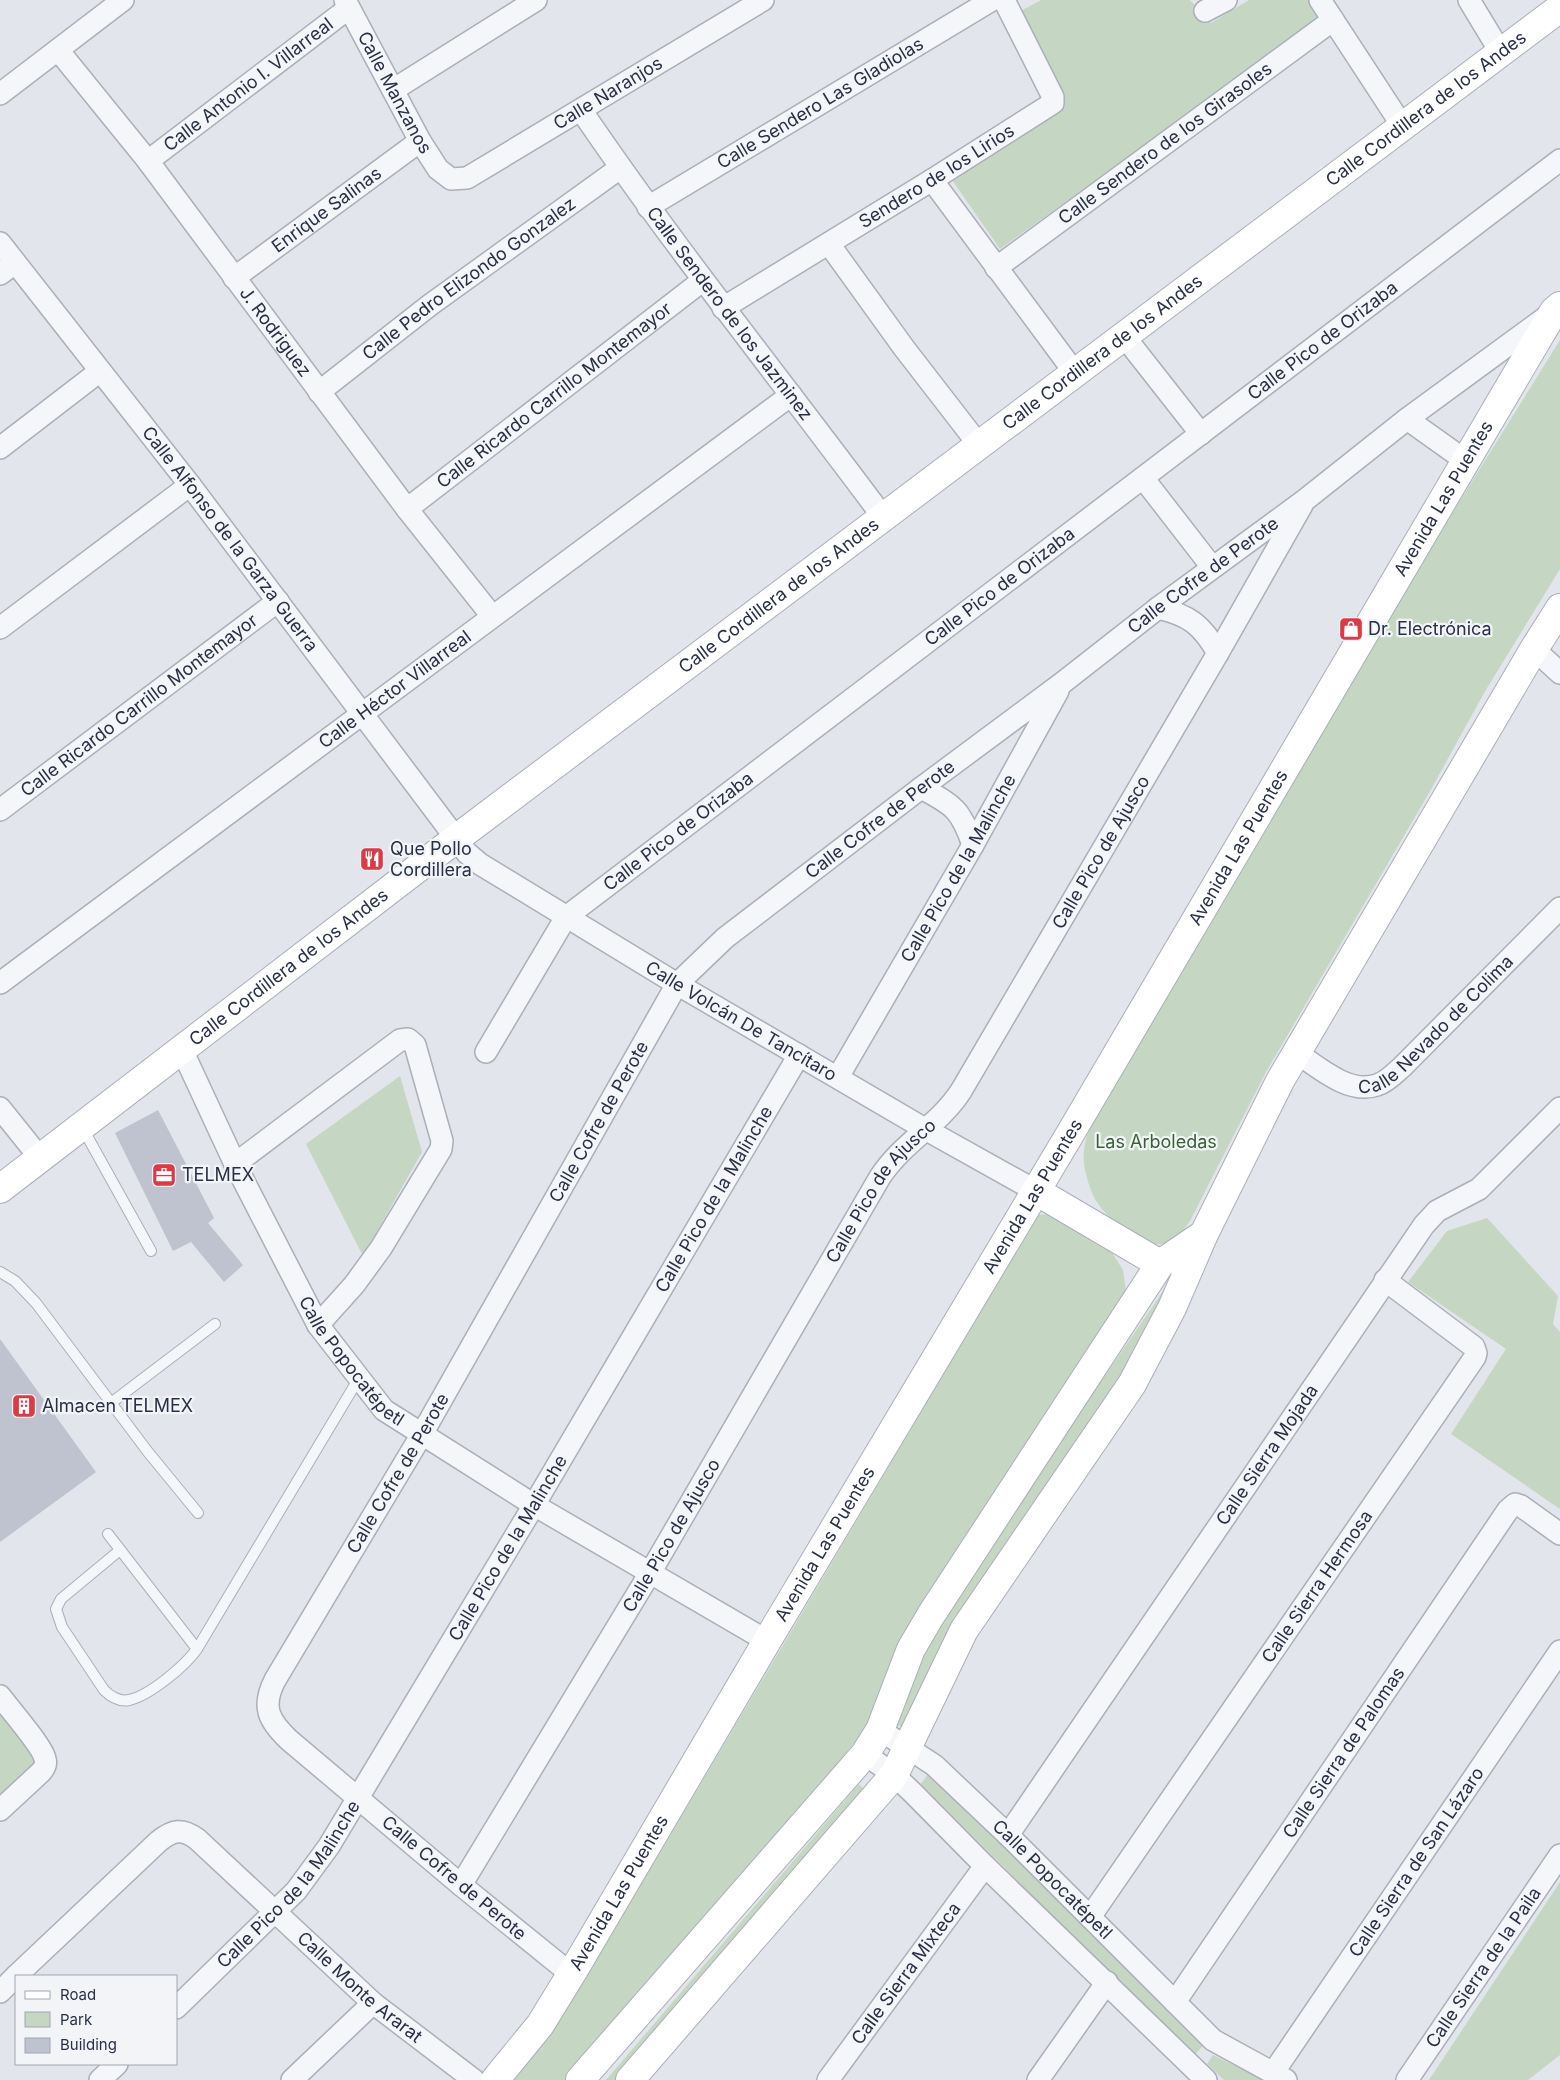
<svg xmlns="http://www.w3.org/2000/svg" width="1560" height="2080" font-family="Inter,sans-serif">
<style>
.green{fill:#c5d6c2}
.building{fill:#bec3cf}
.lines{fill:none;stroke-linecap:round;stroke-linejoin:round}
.lane-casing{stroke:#aaafb9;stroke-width:12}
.street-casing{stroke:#aaafb9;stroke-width:24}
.secondary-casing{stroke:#aaafb9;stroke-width:30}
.lane{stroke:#f5f6f9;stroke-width:10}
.street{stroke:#f5f6f9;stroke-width:21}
.secondary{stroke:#fff;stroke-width:28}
.labels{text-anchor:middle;stroke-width:4.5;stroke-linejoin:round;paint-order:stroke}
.street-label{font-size:18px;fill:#283045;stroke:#f2f4f8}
.poi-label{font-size:18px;fill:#283045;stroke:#f2f4f8;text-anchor:start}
.park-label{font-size:18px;fill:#386234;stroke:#f2f4f8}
</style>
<rect width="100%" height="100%" fill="#e2e5eb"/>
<!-- green -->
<path class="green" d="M1041,0h149l21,23 38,-23h60l13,18 -322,231 -48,-69 110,-77 -43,-91z
M1560,340v229l-76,124 -55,100 -163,279 -76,149c-4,5 -9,14 -14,18 -27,19 -68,-18 -81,-40 -5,-9 -10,-26 -11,-36 -2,-15 4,-31 9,-45l322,-545z
M400,1076l22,76 -59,104 -57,-112z
M1049,1214l60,34 14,22 4,28 -255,427 -300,355h-67l37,-36 94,-151 399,-673 4,-5z
M1487,1218l71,78 -5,28 7,8v177l-109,-75 55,-85 -98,-67 39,-51z
M1175,1274l-56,108 -168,244 -47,99 -3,2 -7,-3 18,-56 122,-189z
M0,1709l42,52 -42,39z
M934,1766l272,276 -13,15 -272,-273z
M859,1784l7,8 -247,288h-13z
M1560,1882v173l-32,25h-99z
M1213,2055l51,25h-40l-17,-16z"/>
<!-- building -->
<path class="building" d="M158,1110l56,108 -6,5 35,42 -19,17 -33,-40 -18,9 -58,-118z
M0,1339l96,133 -96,70z"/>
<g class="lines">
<defs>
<path id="lane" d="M82,1127l69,124
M0,1272l15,9 21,22 112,149 50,61
M111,1403l104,-79
M108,1534l89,115 162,-271
M120,1550l-59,49 -5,10 6,18 42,63c6,6 15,12 25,10 20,-4 56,-34 68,-51"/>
<g id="street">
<path id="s1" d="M345,0l75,141 18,28 13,10 16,-1 296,-178"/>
<path d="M1320,0l83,127"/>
<path d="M1469,0l32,53"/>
<path d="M1205,11l21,-11"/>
<path id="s2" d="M58,50l90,111 259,348 85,107"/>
<path d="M393,90l143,-90"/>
<path d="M0,94l123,-94"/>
<path id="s3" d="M581,110c95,140 201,271 302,407"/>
<path id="s4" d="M148,161l201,-153"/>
<path d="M932,180l143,193"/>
<path id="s5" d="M648,207l344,-207"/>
<path id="s6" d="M0,243l190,242 277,368 13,11 197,120 248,145 111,62"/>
<path d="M829,244l75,104 75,97"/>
<path id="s7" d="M996,268l337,-248"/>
<path d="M0,274l15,-11"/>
<path id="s8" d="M234,278l186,-137"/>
<path id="s9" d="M723,308l209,-128 121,-77v-6l-49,-97"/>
<path d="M1124,336l77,98"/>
<path id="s10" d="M319,392l111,-87 190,-137"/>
<path d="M1407,419l59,42"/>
<path d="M0,448l100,-77"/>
<path d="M1143,478l69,89"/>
<path id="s11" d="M407,509l295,-228"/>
<path d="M1158,608c31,7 44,17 60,45"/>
<path d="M0,628l190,-143"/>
<path d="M1534,649l26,24"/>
<path d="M921,788c33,17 40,22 52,57"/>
<path id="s12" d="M0,810l278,-209"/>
<path id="s13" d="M0,983l791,-588"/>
<path id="s14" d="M182,1050l53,114 83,161 66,85 150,95 233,136"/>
<path id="s15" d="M486,1052l80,-135 994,-757"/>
<path id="s16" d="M1297,1053c21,14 52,42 80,32 10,-3 18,-12 25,-18l158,-159"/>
<path id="s17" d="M838,1077l135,-232 85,-154"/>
<path d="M0,1108l40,50"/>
<path d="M235,1164l165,-124 8,-1 7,6 27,96 -1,8 -60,99 -27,37 -36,40"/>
<path d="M0,1696c9,12 43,51 45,63 2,6 -1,10 -5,14l-40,37"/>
<path id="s18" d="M880,1730l54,35 74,70 205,205 73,40"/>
<path d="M865,1754l29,21 20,19 71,72 221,214"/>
<path id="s19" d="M1008,1835l416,-610 13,-14 42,-22 81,-81"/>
<path id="s20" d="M461,1885l189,-312 230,-396c23,-35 59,-52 81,-86l257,-438 84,-148"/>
<path id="s21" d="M1090,1917l385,-560 1,-4 -2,-6 -89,-67"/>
<path id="s22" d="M571,1974l-110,-89 -172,-145c-20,-19 -28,-33 -14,-60l147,-246 255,-450 48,-46 196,-150 140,-104 97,-76 147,-108 102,-81 142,-104"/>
<path id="s23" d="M16,1976l143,-135c14,-11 23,-13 38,-2l176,164 101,77"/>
<path d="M0,1992l16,-16"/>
<path id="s24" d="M1175,2002l333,-492 7,-6 6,2 39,28"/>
<path id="s25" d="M176,2008l120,-117 33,-45 205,-341 265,-450"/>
<path id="s26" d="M1273,2073l287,-422"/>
<path d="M100,2080l17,-16"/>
<path d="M292,2080l81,-77"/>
<path id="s27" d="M828,2080l157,-214"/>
<path d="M1038,2080l69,-98"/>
<path id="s28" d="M1407,2080l153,-225"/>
</g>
<g id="secondary">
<path id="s29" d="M0,1189l457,-351 1103,-830"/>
<path d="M1036,1191l124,73"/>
<path id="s30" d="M495,2080l45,-55 35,-57 192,-327 303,-507 484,-823 6,-5"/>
<path d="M580,2080l285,-326 15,-24 31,-81 20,-34 229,-351 44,-30"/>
<path d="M630,2080l264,-305 70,-145 168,-246 40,-76 32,-74 76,-153 254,-432 26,-41"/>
</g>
</defs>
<!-- lane casing -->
<use href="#lane" class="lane-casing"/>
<!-- street casing -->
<use href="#street" class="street-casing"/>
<!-- secondary casing -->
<use href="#secondary" class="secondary-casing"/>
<!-- lane -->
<use href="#lane" class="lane"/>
<!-- street -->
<use href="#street" class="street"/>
<!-- secondary -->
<use href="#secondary" class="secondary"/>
</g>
<!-- icons -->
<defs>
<symbol id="shop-square" viewBox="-11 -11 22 22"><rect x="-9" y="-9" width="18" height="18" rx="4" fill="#dc3b45" stroke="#f2f4f8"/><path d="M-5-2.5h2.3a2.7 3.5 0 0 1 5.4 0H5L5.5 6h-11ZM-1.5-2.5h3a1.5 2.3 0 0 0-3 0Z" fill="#fff"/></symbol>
<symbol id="restaurant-square" viewBox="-11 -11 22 22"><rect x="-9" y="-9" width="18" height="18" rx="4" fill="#dc3b45" stroke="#f2f4f8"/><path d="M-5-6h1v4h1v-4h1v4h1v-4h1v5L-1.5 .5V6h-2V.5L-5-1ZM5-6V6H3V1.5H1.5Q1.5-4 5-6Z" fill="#fff"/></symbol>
<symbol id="office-square" viewBox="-11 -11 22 22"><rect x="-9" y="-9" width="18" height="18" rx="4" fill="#dc3b45" stroke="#f2f4f8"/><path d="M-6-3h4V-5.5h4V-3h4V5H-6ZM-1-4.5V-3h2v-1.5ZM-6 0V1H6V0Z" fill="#fff"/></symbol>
<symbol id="building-square" viewBox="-11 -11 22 22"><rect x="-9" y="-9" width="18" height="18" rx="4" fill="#dc3b45" stroke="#f2f4f8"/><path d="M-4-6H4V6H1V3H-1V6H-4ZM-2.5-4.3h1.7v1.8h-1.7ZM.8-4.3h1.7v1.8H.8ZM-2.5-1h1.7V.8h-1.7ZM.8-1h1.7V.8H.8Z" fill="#fff"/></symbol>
</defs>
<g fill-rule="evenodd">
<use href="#shop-square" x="1337" y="615" width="28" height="28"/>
<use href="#restaurant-square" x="358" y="845" width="28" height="28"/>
<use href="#office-square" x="150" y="1161" width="28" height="28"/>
<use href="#building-square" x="10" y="1392" width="28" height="28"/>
</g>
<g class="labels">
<!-- street labels -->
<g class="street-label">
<text dy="6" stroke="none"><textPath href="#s4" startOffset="126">Calle Antonio I. Villarreal</textPath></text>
<text dy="6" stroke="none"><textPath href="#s1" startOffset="105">Calle Manzanos</textPath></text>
<text dy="6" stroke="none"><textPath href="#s1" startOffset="390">Calle Naranjos</textPath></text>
<text dy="6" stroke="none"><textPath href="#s5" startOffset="201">Calle Sendero Las Gladiolas</textPath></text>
<text dy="6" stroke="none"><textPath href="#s29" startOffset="1789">Calle Cordillera de los Andes</textPath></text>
<text dy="6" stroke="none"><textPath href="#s7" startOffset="210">Calle Sendero de los Girasoles</textPath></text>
<text dy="6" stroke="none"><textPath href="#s9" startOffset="251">Sendero de los Lirios</textPath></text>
<text dy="6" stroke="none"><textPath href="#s8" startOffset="115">Enrique Salinas</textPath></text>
<text dy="6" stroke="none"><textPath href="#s10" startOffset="188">Calle Pedro Elizondo Gonzalez</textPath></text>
<text dy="6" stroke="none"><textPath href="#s3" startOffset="252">Calle Sendero de los Jazminez</textPath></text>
<text dy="6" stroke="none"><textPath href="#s2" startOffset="356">J. Rodriguez</textPath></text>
<text dy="6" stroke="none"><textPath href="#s15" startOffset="1108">Calle Pico de Orizaba</textPath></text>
<text dy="6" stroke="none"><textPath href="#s29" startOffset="1384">Calle Cordillera de los Andes</textPath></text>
<text dy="6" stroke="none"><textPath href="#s11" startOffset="186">Calle Ricardo Carrillo Montemayor</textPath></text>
<text dy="6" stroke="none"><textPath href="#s30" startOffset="1845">Avenida Las Puentes</textPath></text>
<text dy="6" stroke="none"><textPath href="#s6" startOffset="375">Calle Alfonso de la Garza Guerra</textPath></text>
<text dy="6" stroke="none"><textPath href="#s22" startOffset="1905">Calle Cofre de Perote</textPath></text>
<text dy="6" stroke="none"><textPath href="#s15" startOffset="702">Calle Pico de Orizaba</textPath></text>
<text dy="6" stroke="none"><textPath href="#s29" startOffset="979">Calle Cordillera de los Andes</textPath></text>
<text dy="6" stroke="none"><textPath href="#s13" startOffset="492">Calle Héctor Villarreal</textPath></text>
<text dy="6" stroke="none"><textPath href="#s12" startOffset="174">Calle Ricardo Carrillo Montemayor</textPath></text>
<text dy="6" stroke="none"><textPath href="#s22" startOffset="1500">Calle Cofre de Perote</textPath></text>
<text dy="6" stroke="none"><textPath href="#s15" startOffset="298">Calle Pico de Orizaba</textPath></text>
<text dy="6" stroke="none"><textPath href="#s30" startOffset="1440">Avenida Las Puentes</textPath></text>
<text dy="6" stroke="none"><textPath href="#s20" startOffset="1218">Calle Pico de Ajusco</textPath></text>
<text dy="6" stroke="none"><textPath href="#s17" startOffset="241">Calle Pico de la Malinche</textPath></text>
<text dy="6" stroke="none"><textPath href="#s29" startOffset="364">Calle Cordillera de los Andes</textPath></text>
<text dy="6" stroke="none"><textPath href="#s16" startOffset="172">Calle Nevado de Colima</textPath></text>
<text dy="6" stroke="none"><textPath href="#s6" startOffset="1090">Calle Volcán De Tancítaro</textPath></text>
<text dy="6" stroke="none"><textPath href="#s22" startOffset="1080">Calle Cofre de Perote</textPath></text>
<text dy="6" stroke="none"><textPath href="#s20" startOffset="812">Calle Pico de Ajusco</textPath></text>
<text dy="6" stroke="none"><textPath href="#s30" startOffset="1035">Avenida Las Puentes</textPath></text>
<text dy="6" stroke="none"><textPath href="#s25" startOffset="976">Calle Pico de la Malinche</textPath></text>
<text dy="6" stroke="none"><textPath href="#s14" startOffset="356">Calle Popocatépetl</textPath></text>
<text dy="6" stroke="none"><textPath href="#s19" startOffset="460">Calle Sierra Mojada</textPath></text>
<text dy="6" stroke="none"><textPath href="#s22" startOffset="675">Calle Cofre de Perote</textPath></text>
<text dy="6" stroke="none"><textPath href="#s20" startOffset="408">Calle Pico de Ajusco</textPath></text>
<text dy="6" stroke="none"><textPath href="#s30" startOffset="630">Avenida Las Puentes</textPath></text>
<text dy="6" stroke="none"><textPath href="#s25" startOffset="571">Calle Pico de la Malinche</textPath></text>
<text dy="6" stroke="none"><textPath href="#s21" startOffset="401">Calle Sierra Hermosa</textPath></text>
<text dy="6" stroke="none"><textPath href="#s24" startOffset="301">Calle Sierra de Palomas</textPath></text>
<text dy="6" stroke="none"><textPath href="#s26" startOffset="255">Calle Sierra de San Lázaro</textPath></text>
<text transform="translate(454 1878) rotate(40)" y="6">Calle Cofre de Perote</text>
<text dy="6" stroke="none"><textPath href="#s18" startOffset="229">Calle Popocatépetl</textPath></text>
<text dy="6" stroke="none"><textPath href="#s25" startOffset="168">Calle Pico de la Malinche</textPath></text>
<text dy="6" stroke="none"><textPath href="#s30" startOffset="225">Avenida Las Puentes</textPath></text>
<text dy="6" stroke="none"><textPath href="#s28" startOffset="136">Calle Sierra de la Paila</textPath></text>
<text dy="6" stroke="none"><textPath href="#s27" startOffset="132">Calle Sierra Mixteca</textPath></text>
<text dy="6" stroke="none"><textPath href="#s23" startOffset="459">Calle Monte Ararat</textPath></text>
</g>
<!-- poi labels -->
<g class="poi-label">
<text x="1368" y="635">Dr. Electrónica</text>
<text x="390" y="855">Que Pollo<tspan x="390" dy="21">Cordillera</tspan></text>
<text x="182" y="1181">TELMEX</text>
<text x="42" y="1412">Almacen TELMEX</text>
</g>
<!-- park labels -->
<g class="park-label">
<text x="1156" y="1148">Las Arboledas</text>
</g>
</g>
<!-- legend -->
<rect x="15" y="1975" width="162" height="90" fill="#f2f4f8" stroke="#a1a6b0"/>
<rect x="25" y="1991" width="25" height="8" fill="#ffffff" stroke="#a1a6b0"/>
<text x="60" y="2000" font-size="15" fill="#283045">Road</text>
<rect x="25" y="2012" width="25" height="15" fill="#c5d6c2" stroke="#a1a6b0"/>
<text x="60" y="2025" font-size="15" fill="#283045">Park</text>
<rect x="25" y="2038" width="25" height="15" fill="#bec3cf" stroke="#a1a6b0"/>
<text x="60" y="2050" font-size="15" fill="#283045">Building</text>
</svg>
